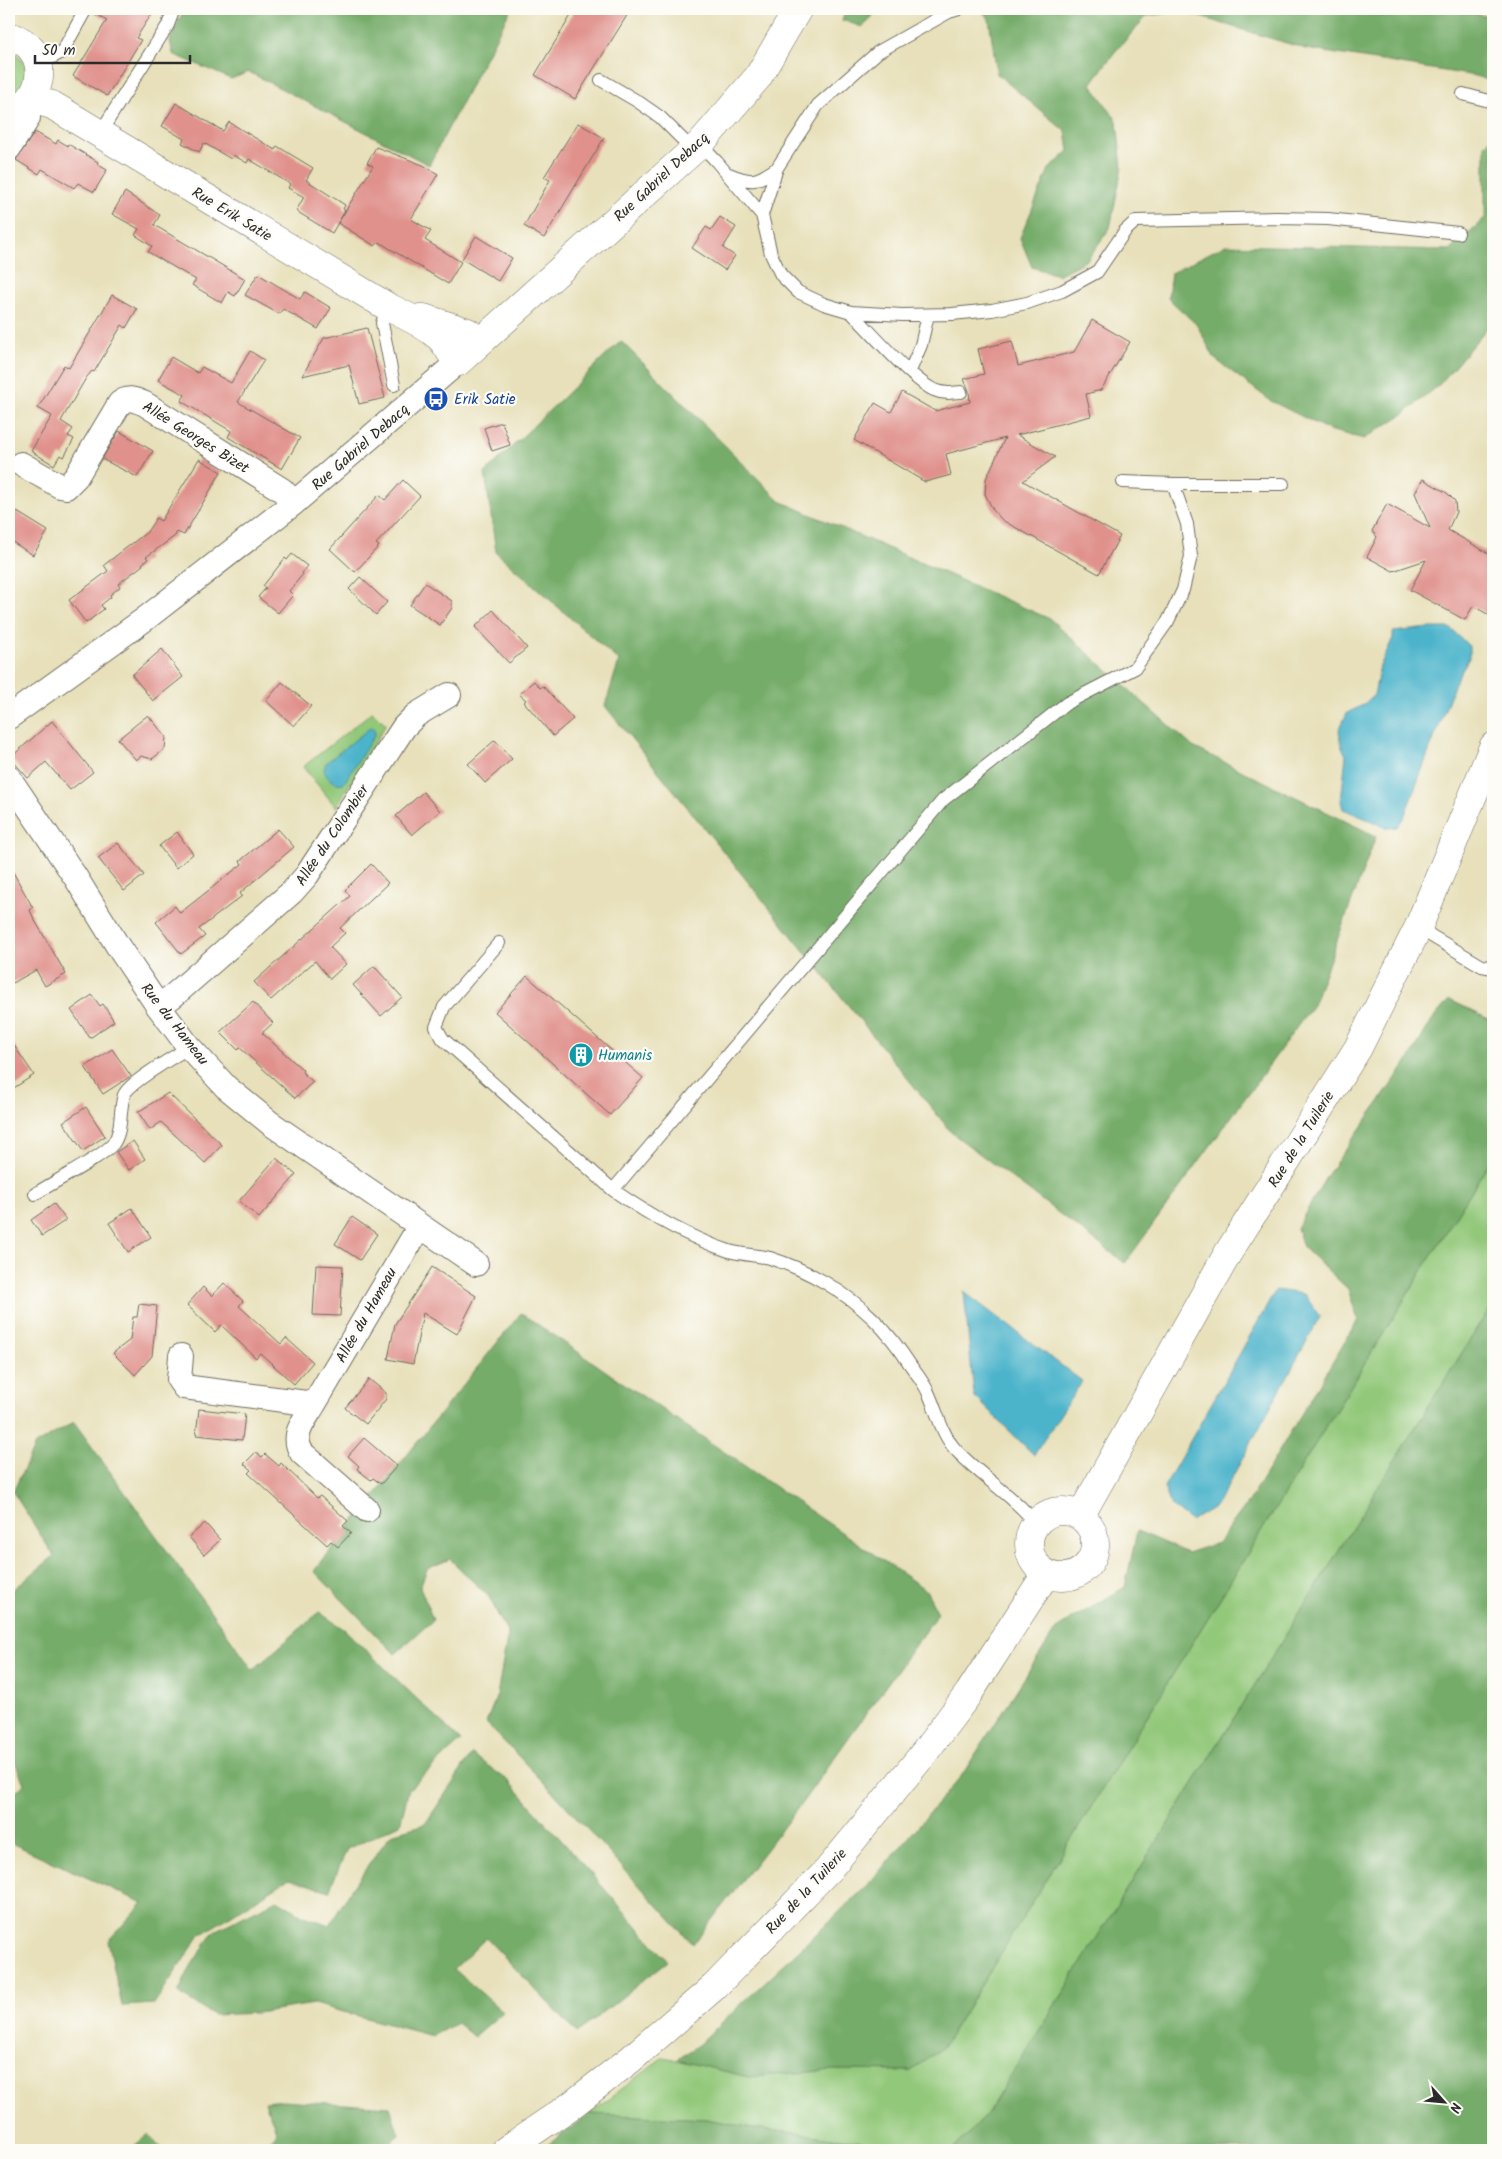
<svg xmlns="http://www.w3.org/2000/svg" width="1502" height="2159" font-family="Kalam,sans-serif">
<style>
.green{fill:#92c879;stroke:#5e7a52}
.forest{fill:#75ac69;stroke:#506c4a}
.water{fill:#4cb4cb;stroke:#3c707b}
.building{fill:#e0918c}
.lines{fill:none;stroke-linecap:round;stroke-linejoin:round}
.service-casing{stroke:#6d6a5d;stroke-width:14}
.minor-casing{stroke:#6d6a5d;stroke-width:26}
.tertiary-casing{stroke:#6d6a5d;stroke-width:29}
.service{stroke:#fff;stroke-width:12}
.minor{stroke:#fff;stroke-width:24}
.tertiary{stroke:#fff;stroke-width:28}
.labels{text-anchor:middle;stroke-width:4.5;stroke-linejoin:round;paint-order:stroke}
.street-label{font-size:15px;fill:#2b2b2b;stroke:#fdfcf7}
.transit-label{font-size:15px;fill:#164399;stroke:#fdfcf7;text-anchor:start}
.culture-label{font-size:15px;fill:#0d838f;stroke:#fdfcf7;text-anchor:start}
</style>
<rect width="100%" height="100%" fill="#fdfcf7"/>
<filter id="ink" filterUnits="userSpaceOnUse"><feTurbulence type="fractalNoise" baseFrequency=".02" numOctaves="2"/><feDisplacementMap in="SourceGraphic" scale="10" xChannelSelector="R" yChannelSelector="G"/><feConvolveMatrix kernelMatrix="1 2 1 2 8 2 1 2 1" color-interpolation-filters="sRGB"/></filter>
<filter id="wash" filterUnits="userSpaceOnUse"><feTurbulence type="fractalNoise" baseFrequency=".0096" numOctaves="4" result="noise"/><feDisplacementMap in="SourceGraphic" scale="20" xChannelSelector="R" yChannelSelector="G"/><feGaussianBlur stdDeviation="1.12" result="paint"/><feColorMatrix in="noise" values="0 0 0 0 0 0 0 0 0 0 0 0 0 0 0 0 0 1.4 0 .05"/><feComposite in="paint" operator="in"/></filter>
<g filter="url(#wash)">
<rect width="100%" height="100%" fill="#e7e0ba"/>
<!-- green -->
<path class="green" d="M9,48c22,15 23,36 0,51z
M372,712l14,12 -50,83 -33,-40z
M1493,1156v147l-506,811 -34,36h-24l-176,-22 -47,-9 -117,-5 75,-57 85,20 83,-7 79,1 32,-24z"/>
<!-- forest -->
<path class="forest" d="M184,9h327l-82,156 -180,-93 -18,7 -58,-25 -3,-13z
M846,9h31l-8,12 -7,6 -20,-7z
M980,9h467l46,8v65l-17,-6 -170,-27 -125,-38 -34,5 -33,37 -23,31 26,37 5,47 -12,60 -23,32 -29,15 -26,-8 -12,-29 29,-69 20,-18 -3,-19 -69,-58 -8,-55z
M1493,136v185l-54,64 -34,28 -41,26 -35,-9 -58,-29 -56,-42 -18,-34 -29,-27 3,-25 54,-28 225,5 35,-32v-73z
M621,341l159,160 270,118 143,128 183,89 -63,169 -188,258 -173,-130 -347,-427 14,-45 -123,-109 -11,-79z
M1449,1000l44,21v135l-550,891 -32,24 -79,-1 -83,7 -72,-17 22,-16 168,-158 95,-111 94,-146 69,-42 12,-56 50,22 31,-10 31,-42 109,-181 -10,-31 -45,-42 -6,-19 29,-51 84,-119 22,-38z
M1493,1303v847h-540l34,-36z
M521,1313l405,277 12,23 -134,187 -111,144 -140,-152 -67,-69 11,-28 11,-61 -19,-37 -39,-38 -23,10 -7,18 13,33 -38,34 -81,-83z
M74,1422l179,248 66,-58 26,18 116,111 -52,48 -9,35 -53,25 -18,42 -40,-12 -89,56 -46,69 -32,2 -14,-65 35,-38 -134,-61v-43l15,-15 -10,-25 -5,-5v-161l45,-37 -41,-64 22,-47z
M472,1754l38,28 158,179 -91,72 -91,-95 -32,31 49,43 -29,25 -17,-14 -25,13 -118,-32 -58,9 -42,2 -36,-22 13,-27 23,-35 63,-31 29,17 24,8 22,-37 39,-54 34,-10z
M282,2100l108,7 9,28 -20,15h-122l20,-17 -12,-31z
M589,2114l117,5 47,9 176,22h-388z
M149,2134l14,16h-34z"/>
<!-- water -->
<path class="water" d="M1428,628h22l19,18v12l-12,20 -53,139 -7,10 -9,1 -45,-19 -2,-8 5,-46 -4,-7 -3,-18 8,-17 16,-8 11,-10 6,-29 13,-28v-6z
M371,727l3,2 1,5 -31,49c-10,2 -17,-4 -20,-13l2,-7z
M1276,1290l28,4 16,23 -103,188 -26,16 -20,-15 -7,-19z
M964,1292l118,89 -48,74 -60,-59z"/>
<g id="blocks">
<!-- building -->
<path class="building" d="M118,9h37l-19,29 5,2 -34,56 -34,-20 34,-56 -12,-6z
M575,9h56l-56,90 -40,-24z
M176,103l47,28 6,-9 46,28 2,-4 36,22 -7,12 39,25 -2,4 2,2 -13,22 -36,-22 8,-14 -16,-9 2,-4 -41,-25 -2,4 -14,-8 -2,4 -27,-16 -5,9 -17,-9 2,-4 -22,-13z
M578,123l26,15 -60,100 -20,-12 26,-46 -6,-3z
M35,132l21,12 2,-4 10,6v-2l30,18 -1,2 10,6 -13,22 -16,-9 -4,5 -32,-19 -3,5 -23,-14z
M376,147l47,18 15,9 -27,45 20,12 -6,9 36,22 -13,22 -69,-42 -4,4 -37,-23 35,-57 -6,-3z
M125,192l35,23 -6,10 91,54 -10,17 -7,-4 -6,11 -30,-18 4,-5 -48,-28 4,-6 -17,-11 4,-6 -27,-15z
M720,217l16,10 -13,21 12,8 -10,14 -33,-22 14,-21 5,3z
M476,236l36,22 -14,23 -36,-22z
M258,274l42,25 5,-7 26,16 -13,21 -35,-20 -4,5 -34,-19z
M112,295l25,14 -11,19 -4,-3 -28,47 -2,-1 -6,7 -25,43 12,8 -5,7 6,3 -10,18 -4,-2 -6,10 -23,-14 21,-35 -14,-8 26,-43 5,3z
M1092,320l38,22 -29,48 -15,4 5,22 -74,19 38,22 -32,24 97,55 -21,38 -97,-54 -9,-10 -8,-16 1,-15 19,-41 -59,16 5,21 -26,7 -71,-42 21,-37 16,9 11,-20 33,19 35,-9 -1,-11 -5,-12 20,-5 -6,-25 34,-8 6,25 56,-14z
M367,328l18,70 -26,6 -10,-39 -47,11 22,-38z
M250,351l14,9 -26,42 62,36 -18,31 -54,-32 3,-6 -50,-30 4,-6 -27,-15 13,-23 27,16 4,-6 29,16z
M502,422l8,23 -18,6 -8,-23z
M119,431l34,20 -16,26 -35,-18z
M199,459l22,13 -37,63 -7,-3 -2,4 -29,21 2,2 -6,5 1,1 -25,19 2,3 -10,8 1,2 -10,8 3,4 -18,14 -17,-23 39,-29 -4,-6 43,-33 9,-14 5,3z
M1423,479l24,14 8,8 1,11 -8,18 45,26v61l-20,-11 -8,14 -55,-30 16,-30 -33,11 -26,-14 10,-20 -5,-6 15,-27 43,24 -15,-35z
M403,480l17,16 -44,48 3,2 -24,26 -25,-23 49,-54 6,5z
M9,507l39,24 -15,24 -24,-15z
M292,554l15,12 -5,6 1,2 -14,17 4,4 -15,18 -20,-16 8,-9 -3,-2 22,-28 2,2z
M360,577l27,25 -11,13 -27,-26z
M425,583l27,18v7l-12,17 -30,-20z
M493,610l34,38 -18,15 -34,-36z
M162,649l21,28 -30,24 -21,-26z
M534,681l6,7 3,-2 30,33 -20,17 -29,-34 2,-2 -7,-6z
M282,682l29,24 -17,20 -28,-25z
M148,715l18,22 -1,12 -13,10 -11,-3 -5,4 -18,-21z
M52,721l41,51 -23,18 -24,-28 -18,16 -18,-20z
M495,740l17,19 -27,24 -17,-19z
M423,792l17,19 -28,24 -16,-19z
M278,829l16,18 -54,46 2,3 -43,33 6,7 -24,18 -25,-32 19,-16 5,7 62,-49 -2,-3z
M177,832l16,22 -17,14 -17,-22z
M118,843l26,32 -20,16 -26,-33z
M371,864l17,19 -48,45 5,5 -15,14 16,17 -16,15 -15,-18 -44,39 -17,-18 96,-86 -5,-6z
M9,865l24,43 -3,2 4,9 32,55 -21,12 -9,-16 -27,15z
M374,966l28,31 -21,19 -28,-31z
M527,976l116,102 -33,37 -115,-103z
M92,995l8,11 3,-2 11,17 -24,17 -19,-28z
M253,1002l20,21 -11,10 41,37 -1,2 11,10 -18,16 -55,-50 -2,2 -18,-18z
M9,1038l25,37 -25,16z
M112,1049l19,27 -28,18 -18,-27z
M168,1093l54,52 -17,18 -44,-41 -11,8 -12,-18z
M86,1107l19,29 -22,15 -20,-29z
M133,1141l12,18 -16,11 -13,-18z
M276,1158l20,17 -37,43 -20,-17z
M54,1204l12,16 -24,16 -11,-16z
M132,1208l19,29 -23,15 -19,-29z
M352,1217l25,17 -17,26 -25,-16z
M316,1265l27,1 -3,50 -27,-1z
M432,1267l44,29 -19,38 -34,-21 -10,51 -25,-5 7,-35z
M224,1283l19,18 -4,5 42,38 5,-6 27,24 -19,22 -34,-31 -4,5 -35,-33 -6,7 -28,-27 16,-18 9,9z
M139,1304l18,2 -5,50 -17,19 -22,-22 17,-13 3,-23h4z
M369,1379l17,14v6l-20,25 -21,-16z
M199,1409l46,5 -3,26 -46,-5z
M364,1438l33,28 -16,18 -8,-6 -2,2 -14,-11 2,-3 -11,-10z
M256,1452l6,5 3,-3 14,12 2,-3 36,35 3,-2 28,25 -5,5 8,7 -13,14 -7,-6 -4,4 -79,-72 3,-3 -7,-6z
M205,1523l15,17 -16,15 -15,-18z"/>
</g>
</g>
<g filter="url(#ink)">
<use href="#blocks" fill-opacity="0" stroke="#6d6a5d" stroke-width="1"/>
<g class="lines">
<defs>
<path id="service" d="M38,65l24,-13 24,-43
M601,80l36,21 23,16 33,33
M1463,94l30,8
M100,133l68,-108 6,-16
M700,144l17,18 45,53 9,39 10,21 17,17 26,12 27,8 51,3 50,-1 40,-4 35,-7 35,-12 35,-19 28,-41 11,-10 142,-3 50,1 130,14
M729,174c24,10 27,8 48,-6
M762,215l15,-47 41,-63 60,-53 71,-40 10,-3
M388,307l-6,16 12,62
M851,312c20,20 60,67 83,78 9,4 17,3 27,2
M910,371l11,-26 7,-30
M1123,482l50,2h110
M1418,928l64,38 11,2
M499,943l-55,64 -8,20 7,12 170,151c36,25 74,47 116,61 14,4 28,4 41,7 19,6 39,15 56,25 38,23 61,46 85,83 6,8 13,17 17,26 9,19 13,41 27,57 25,27 58,46 81,75
M613,1190l330,-390 124,-97 68,-35 33,-47 15,-31 8,-34 -4,-32 -14,-40
M35,1194c17,-11 67,-37 78,-50 10,-14 6,-34 11,-49 5,-13 52,-39 65,-48"/>
<path id="minor" d="M9,148l19,-30v-16
M21,464l39,22 6,1 10,-10 44,-74c9,-7 15,-3 25,1l137,86 12,13
M9,717l136,-98 149,-116 164,-141
M9,778l67,100 43,70 39,58 31,41 37,40 44,36 206,141
M158,1006l15,-10 119,-104 15,-17 97,-148 12,-12 33,-20
M181,1356l-2,24 5,7 130,17 106,-178
M314,1404c-9,16 -24,31 -12,49l65,57"/>
<path id="tertiary" d="M9,36c42,10 39,64 0,77
M31,99l21,6 336,202c17,8 38,18 51,30 8,7 12,18 19,25l242,-218 58,-67 40,-68
M420,318h4l44,14 11,11
M1029 1544a33 33 0 1 1 66 0a33 33 0 1 1-66 0Z
M1079,1515l7,-9 142,-253 130,-205 60,-120 75,-181
M506,2150l63,-43 62,-48 83,-72 114,-117 93,-113 48,-64 77,-119"/>
</defs>
<!-- service casing -->
<use href="#service" class="service-casing"/>
<!-- minor casing -->
<use href="#minor" class="minor-casing"/>
<!-- tertiary casing -->
<use href="#tertiary" class="tertiary-casing"/>
<!-- service -->
<use href="#service" class="service"/>
<!-- minor -->
<use href="#minor" class="minor"/>
<!-- tertiary -->
<use href="#tertiary" class="tertiary"/>
</g>
</g>
<!-- icons -->
<defs>
<symbol id="bus-disc" viewBox="-11 -11 22 22"><circle r="9.5" fill="#1a4fb4" stroke="#fdfcf7"/><path d="M-5-6H5V4H4V6H2V4H-2V6H-4V4H-5ZM-3.5-4V0h7V-4ZM-3.5 1.2v1.5H-2V1.2ZM2 1.2v1.5H3.5V1.2Z" fill="#fff"/></symbol>
<symbol id="building-disc" viewBox="-11 -11 22 22"><circle r="9.5" fill="#0f9aa8" stroke="#fdfcf7"/><path d="M-4-6H4V6H1V3H-1V6H-4ZM-2.5-4.3h1.7v1.8h-1.7ZM.8-4.3h1.7v1.8H.8ZM-2.5-1h1.7V.8h-1.7ZM.8-1h1.7V.8H.8Z" fill="#fff"/></symbol>
</defs>
<g fill-rule="evenodd">
<use href="#bus-disc" x="422" y="385" width="28" height="28"/>
<use href="#building-disc" x="567" y="1041" width="28" height="28"/>
</g>
<g class="labels">
<!-- street labels -->
<g class="street-label">
<text transform="translate(661 177) rotate(-43)" y="5">Rue Gabriel Debacq</text>
<text transform="translate(232 214) rotate(31)" y="5">Rue Erik Satie</text>
<text transform="translate(196 437) rotate(32)" y="5">Allée Georges Bizet</text>
<text transform="translate(360 447) rotate(-41)" y="5">Rue Gabriel Debacq</text>
<text transform="translate(332 835) rotate(-56)" y="5">Allée du Colombier</text>
<text transform="translate(175 1024) rotate(52)" y="5">Rue du Hameau</text>
<text transform="translate(1301 1139) rotate(-58)" y="5">Rue de la Tuilerie</text>
<text transform="translate(366 1315) rotate(-60)" y="5">Allée du Hameau</text>
<text transform="translate(806 1891) rotate(-47)" y="5">Rue de la Tuilerie</text>
</g>
<!-- transit labels -->
<g class="transit-label">
<text x="454" y="404">Erik Satie</text>
</g>
<!-- culture labels -->
<g class="culture-label">
<text x="598" y="1060">Humanis</text>
</g>
</g>
<!-- margin -->
<rect width="1502" height="2159" fill="none" stroke="#fdfcf7" stroke-width="30"/>
<!-- north arrow -->
<g transform="translate(1444 2102) rotate(117)" stroke="#fdfcf7" stroke-width="4" paint-order="stroke">
<path d="M0-4L9 19L0 12L-9 19Z" fill="#2b2b2b"/>
<text y="-8" font-size="14" font-weight="bold" text-anchor="middle" fill="#2b2b2b">N</text>
</g>
<!-- scale -->
<path d="M35 55v8h155v-8" fill="none" stroke="#2b2b2b" stroke-width="2.5"/>
<text x="42" y="55" font-size="15" fill="#2b2b2b" stroke="#fdfcf7" stroke-width="4" paint-order="stroke">50 m</text>
</svg>
